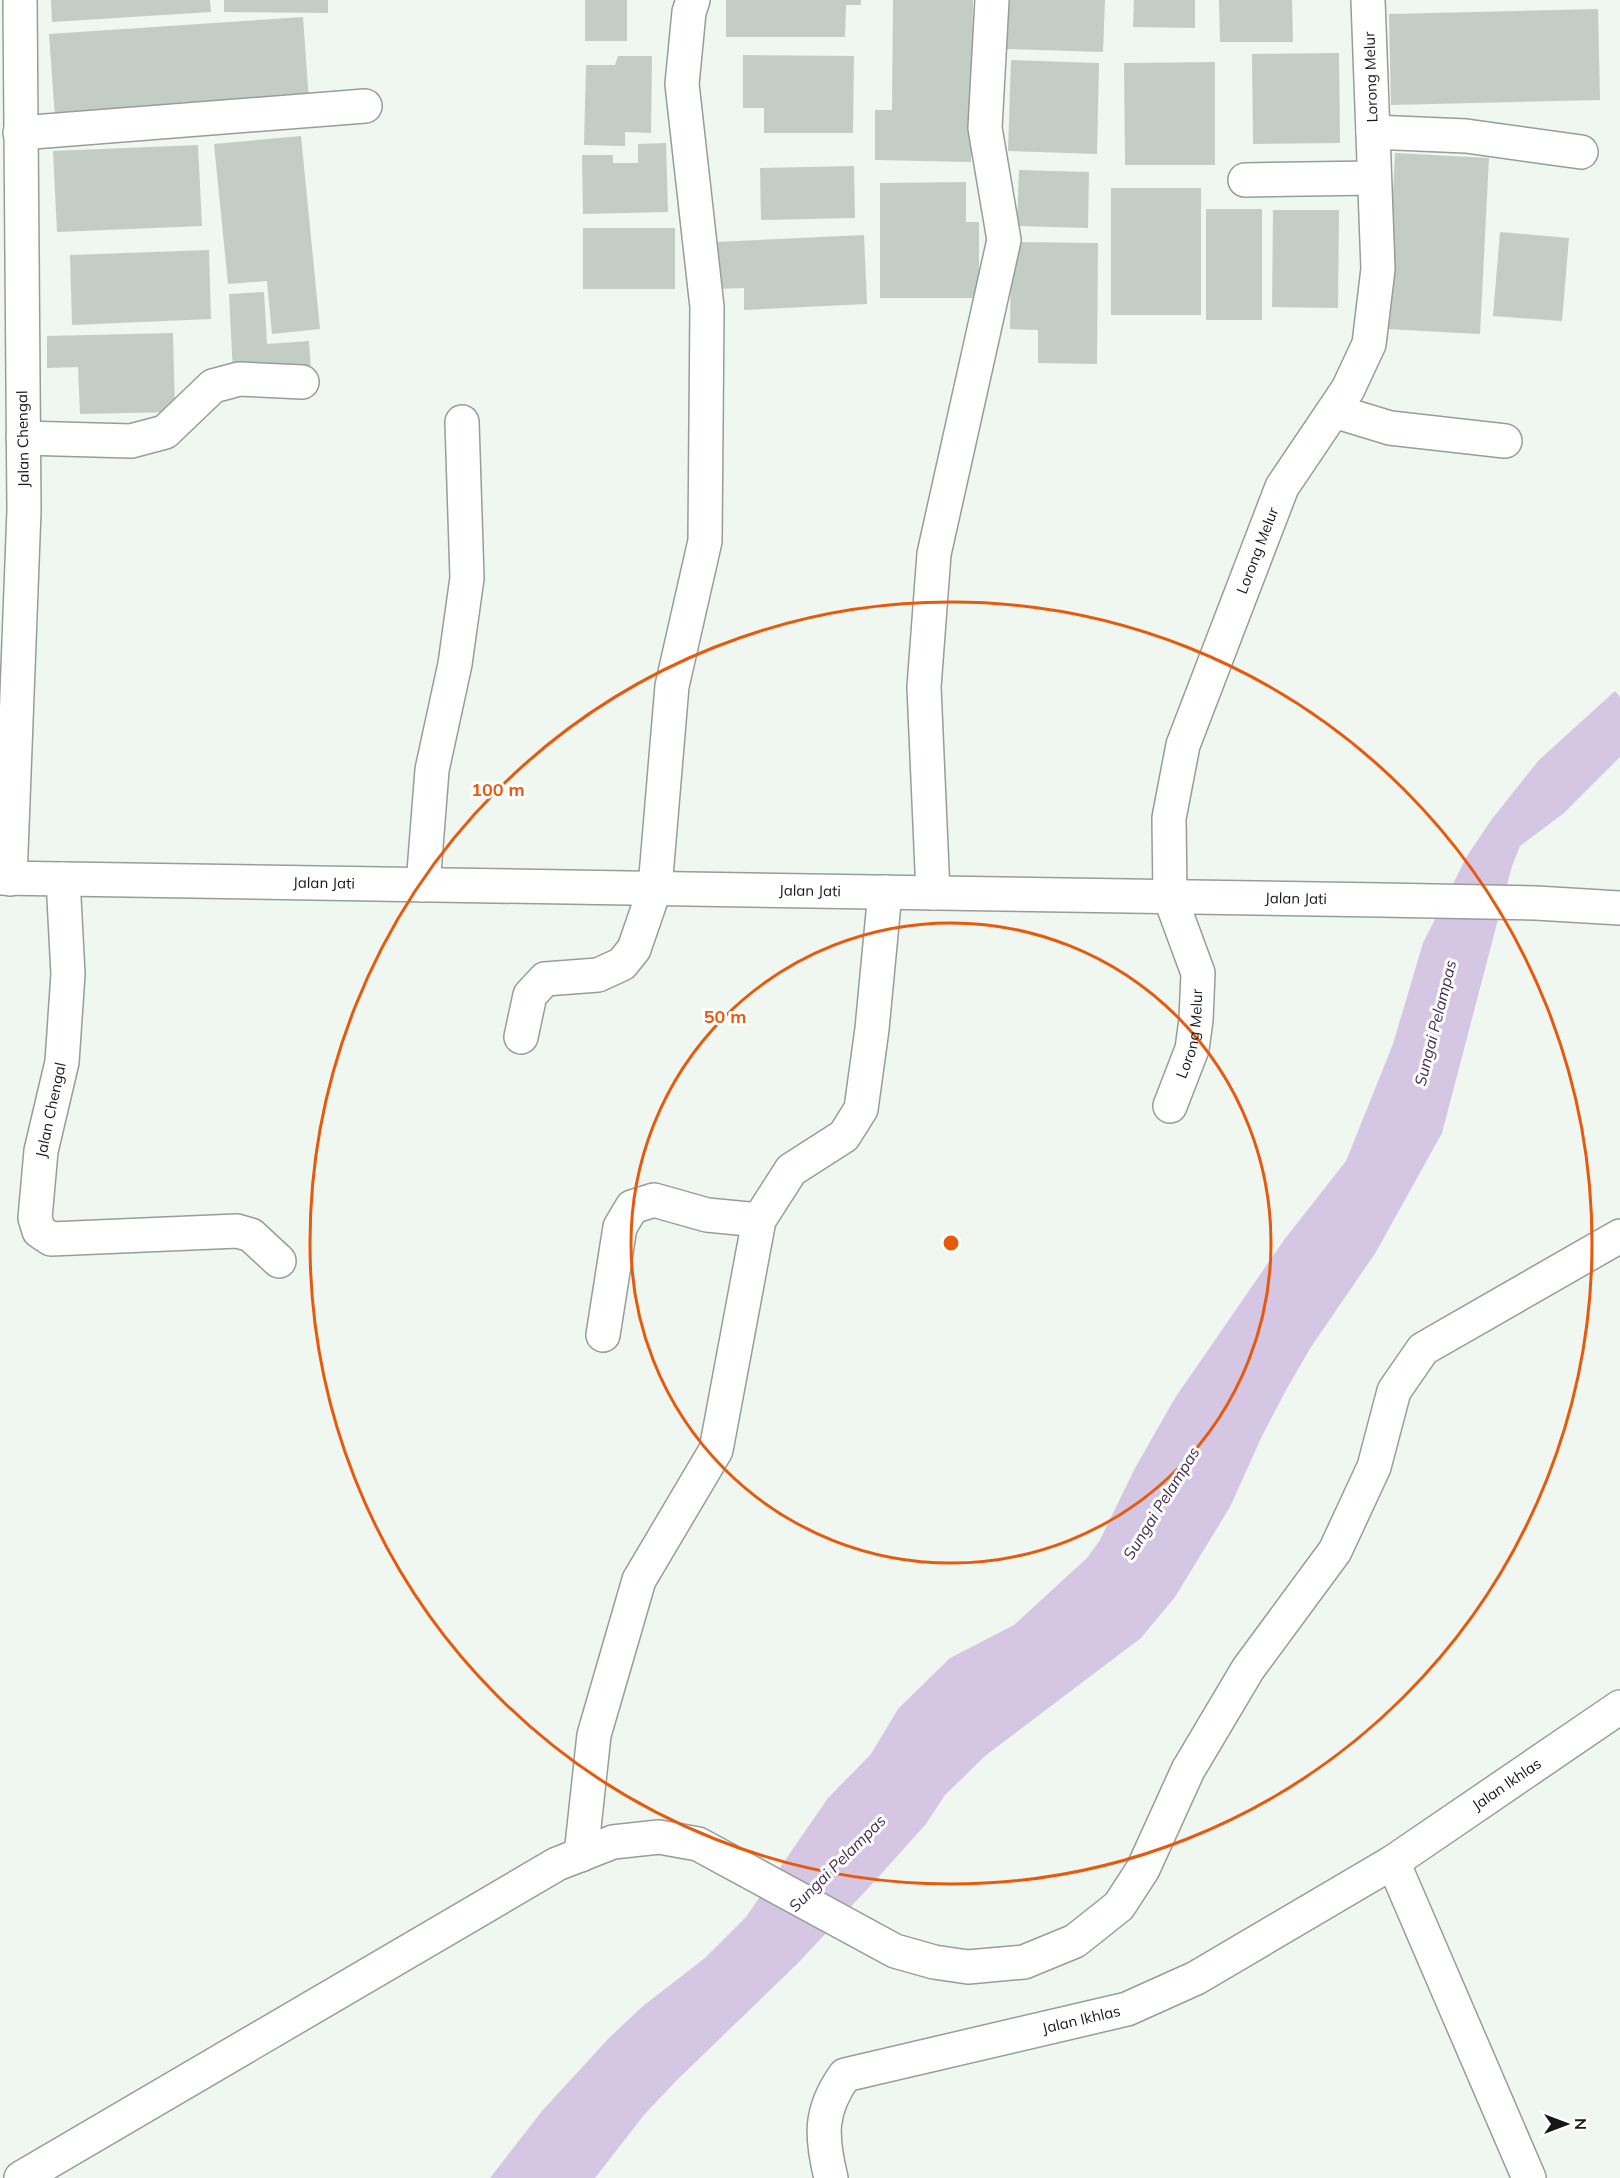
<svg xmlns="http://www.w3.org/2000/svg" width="1620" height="2178" font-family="Mulish,sans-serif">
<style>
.water{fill:#d5c6e4}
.building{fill:#c4ccc6}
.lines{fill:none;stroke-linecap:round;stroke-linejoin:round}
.minor-casing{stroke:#969e97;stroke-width:36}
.minor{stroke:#fff;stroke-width:33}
.ring{fill:none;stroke:#e8590c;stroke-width:3}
.labels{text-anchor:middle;stroke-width:6;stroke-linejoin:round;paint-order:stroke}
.street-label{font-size:15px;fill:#151816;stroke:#fff}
.water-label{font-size:16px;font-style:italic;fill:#422d56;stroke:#fff}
.centre{fill:#e8590c;stroke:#fff;stroke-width:3}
.ring-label{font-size:18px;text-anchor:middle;font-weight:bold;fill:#e8590c;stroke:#fff;stroke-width:6;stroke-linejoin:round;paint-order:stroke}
</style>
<rect width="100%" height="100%" fill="#eff7f0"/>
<!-- water -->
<path class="water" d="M1615,691l5,6v60l-56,56 -44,33 -8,20 -70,267 -66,119 -65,95 -25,43 -24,46 -32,71 -55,90 -34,41 -156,118 -40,39 -19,29 -53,59 -75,80 -122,118 -32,34 -49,63h-105l52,-67 67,-73 34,-32 62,-48 41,-41 82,-119 43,-44 27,-45 52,-51 64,-33 73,-67 13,-18 34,-70 41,-72 109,-158 62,-79 47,-117 30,-101 44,-87 25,-37 47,-59z"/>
<!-- building -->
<path class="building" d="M51,0h159l1,12 -159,10z
M224,0h104v13l-104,-1z
M585,0h42v41h-42z
M726,0h135v5h-15l-1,32h-119z
M893,0h80l-2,162 -96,-2v-50h17z
M1007,0h98l-2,52 -97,-3z
M1134,0h61v28l-62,-1z
M1219,0h73l1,42h-73z
M1598,9l2,91 -209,5 -2,-91z
M303,17l6,84 -254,17 -6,-84z
M1339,53l1,90 -87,1 -1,-90z
M743,55l111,1 -1,77h-89v-25h-21z
M618,56h34l-1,77 -26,-1v14l-41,-1 2,-80h29z
M1011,60l88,3 -2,91 -89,-3z
M1215,62v103h-90l-1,-102z
M301,136l19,193 -48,5 -5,-53 -39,3 -14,-140z
M666,143l2,69 -85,2 -1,-59h31v8h25v-19z
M198,145l4,81 -145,6 -4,-81z
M1395,153l94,5 -9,176 -94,-5z
M854,166l1,52 -94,2 -1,-52z
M1019,170l70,2 -1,56 -71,-2z
M966,182v40h13v76h-99v-115z
M1111,188h90v127h-90z
M1206,209h56v111h-56z
M1273,210h66l-1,98 -66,-1z
M583,228h92v61h-92z
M1500,232l69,6 -7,83 -69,-5z
M864,235l3,69 -123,6v-22l-27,1 -2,-47z
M1011,242l87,1 -1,121 -59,-1v-33l-28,-1z
M209,250l2,69 -139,6 -2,-70z
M264,292l3,52 42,-3 2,29 -78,4 -4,-80z
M173,333l2,79 -95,2 -2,-47 -31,1v-32z"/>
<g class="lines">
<defs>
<g id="minor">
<path d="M1373,132l93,4 115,16"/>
<path d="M20,133l345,-27"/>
<path d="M1245,180l129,-2"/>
<path d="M1334,411l56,17 115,13"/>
<path d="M23,438l108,3 34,-9 48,-46 26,-7 63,3"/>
<path id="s1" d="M0,878l1381,22 155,3 84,5"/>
<path d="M10,879l14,-369 -4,-510"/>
<path d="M63,879l5,95 -6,88 -21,89 -6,67 4,13 12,8 186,-8 14,4 28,26"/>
<path d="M423,885l9,-115 23,-106 12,-86 -5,-156"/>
<path d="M933,893l-9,-206 10,-133 70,-314 -19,-112 7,-128"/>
<path d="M521,1037l9,-42 15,-16 53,-4 24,-11 12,-15 21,-61 17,-202 33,-145 2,-234 -25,-223 7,-72 4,-12"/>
<path id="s2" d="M1170,1106l22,-57 4,-29 2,-47 -28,-76 -1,-79 14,-73 99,-258 66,-98 21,-45 9,-75 -10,-269"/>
<path d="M603,1335l17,-108 12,-20 22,-7 53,15 52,5"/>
<path d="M581,1855l13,-120 45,-155 77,-130 43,-230 32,-50 53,-34 17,-27 11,-80 13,-137"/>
<path d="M1393,1862l136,316"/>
<path d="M21,2178l536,-314 56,-22 46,-5 39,7 197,107 39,11 34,5 56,-5 51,-21 44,-35 24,-37 45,-99 60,-101 87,-118 39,-84 20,-76 29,-42 197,-113"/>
<path id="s3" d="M831,2178c-10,-41 -12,-67 14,-103l282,-66 69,-31 197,-116 227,-155"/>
</g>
</defs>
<!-- minor casing -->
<use href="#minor" class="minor-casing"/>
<!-- minor -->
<use href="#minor" class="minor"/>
</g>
<!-- distance rings -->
<g class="ring">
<circle cx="951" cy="1243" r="320"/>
<circle cx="951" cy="1243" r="641"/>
</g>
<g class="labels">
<!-- street labels -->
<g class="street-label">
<text transform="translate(1371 77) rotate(-92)" y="5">Lorong Melur</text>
<text transform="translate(23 439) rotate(-91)" y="5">Jalan Chengal</text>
<text dy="5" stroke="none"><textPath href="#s2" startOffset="580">Lorong Melur</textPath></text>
<text dy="5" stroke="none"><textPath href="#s1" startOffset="324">Jalan Jati</textPath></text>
<text dy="5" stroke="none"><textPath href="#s1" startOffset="810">Jalan Jati</textPath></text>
<text dy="5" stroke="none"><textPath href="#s1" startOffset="1296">Jalan Jati</textPath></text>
<text dy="5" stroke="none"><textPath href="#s2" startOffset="76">Lorong Melur</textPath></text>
<text transform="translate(51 1110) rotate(-78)" y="5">Jalan Chengal</text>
<text dy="5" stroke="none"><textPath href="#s3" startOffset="840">Jalan Ikhlas</textPath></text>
<text dy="5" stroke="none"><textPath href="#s3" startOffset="351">Jalan Ikhlas</textPath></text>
</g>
<!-- water labels -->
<g class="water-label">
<text transform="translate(1435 1023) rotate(-76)" y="6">Sungai Pelampas</text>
<text transform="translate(1161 1503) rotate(-58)" y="6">Sungai Pelampas</text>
<text transform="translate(837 1863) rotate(-45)" y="6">Sungai Pelampas</text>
</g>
</g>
<circle cx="951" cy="1243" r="9" class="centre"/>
<g class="ring-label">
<text x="498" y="796">100 m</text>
<text x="725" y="1023">50 m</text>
</g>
<!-- north arrow -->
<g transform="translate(1566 2124) rotate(90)" stroke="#ffffff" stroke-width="4.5" paint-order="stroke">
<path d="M0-4.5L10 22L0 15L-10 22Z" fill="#151816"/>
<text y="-9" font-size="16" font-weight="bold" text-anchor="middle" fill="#151816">N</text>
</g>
</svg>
